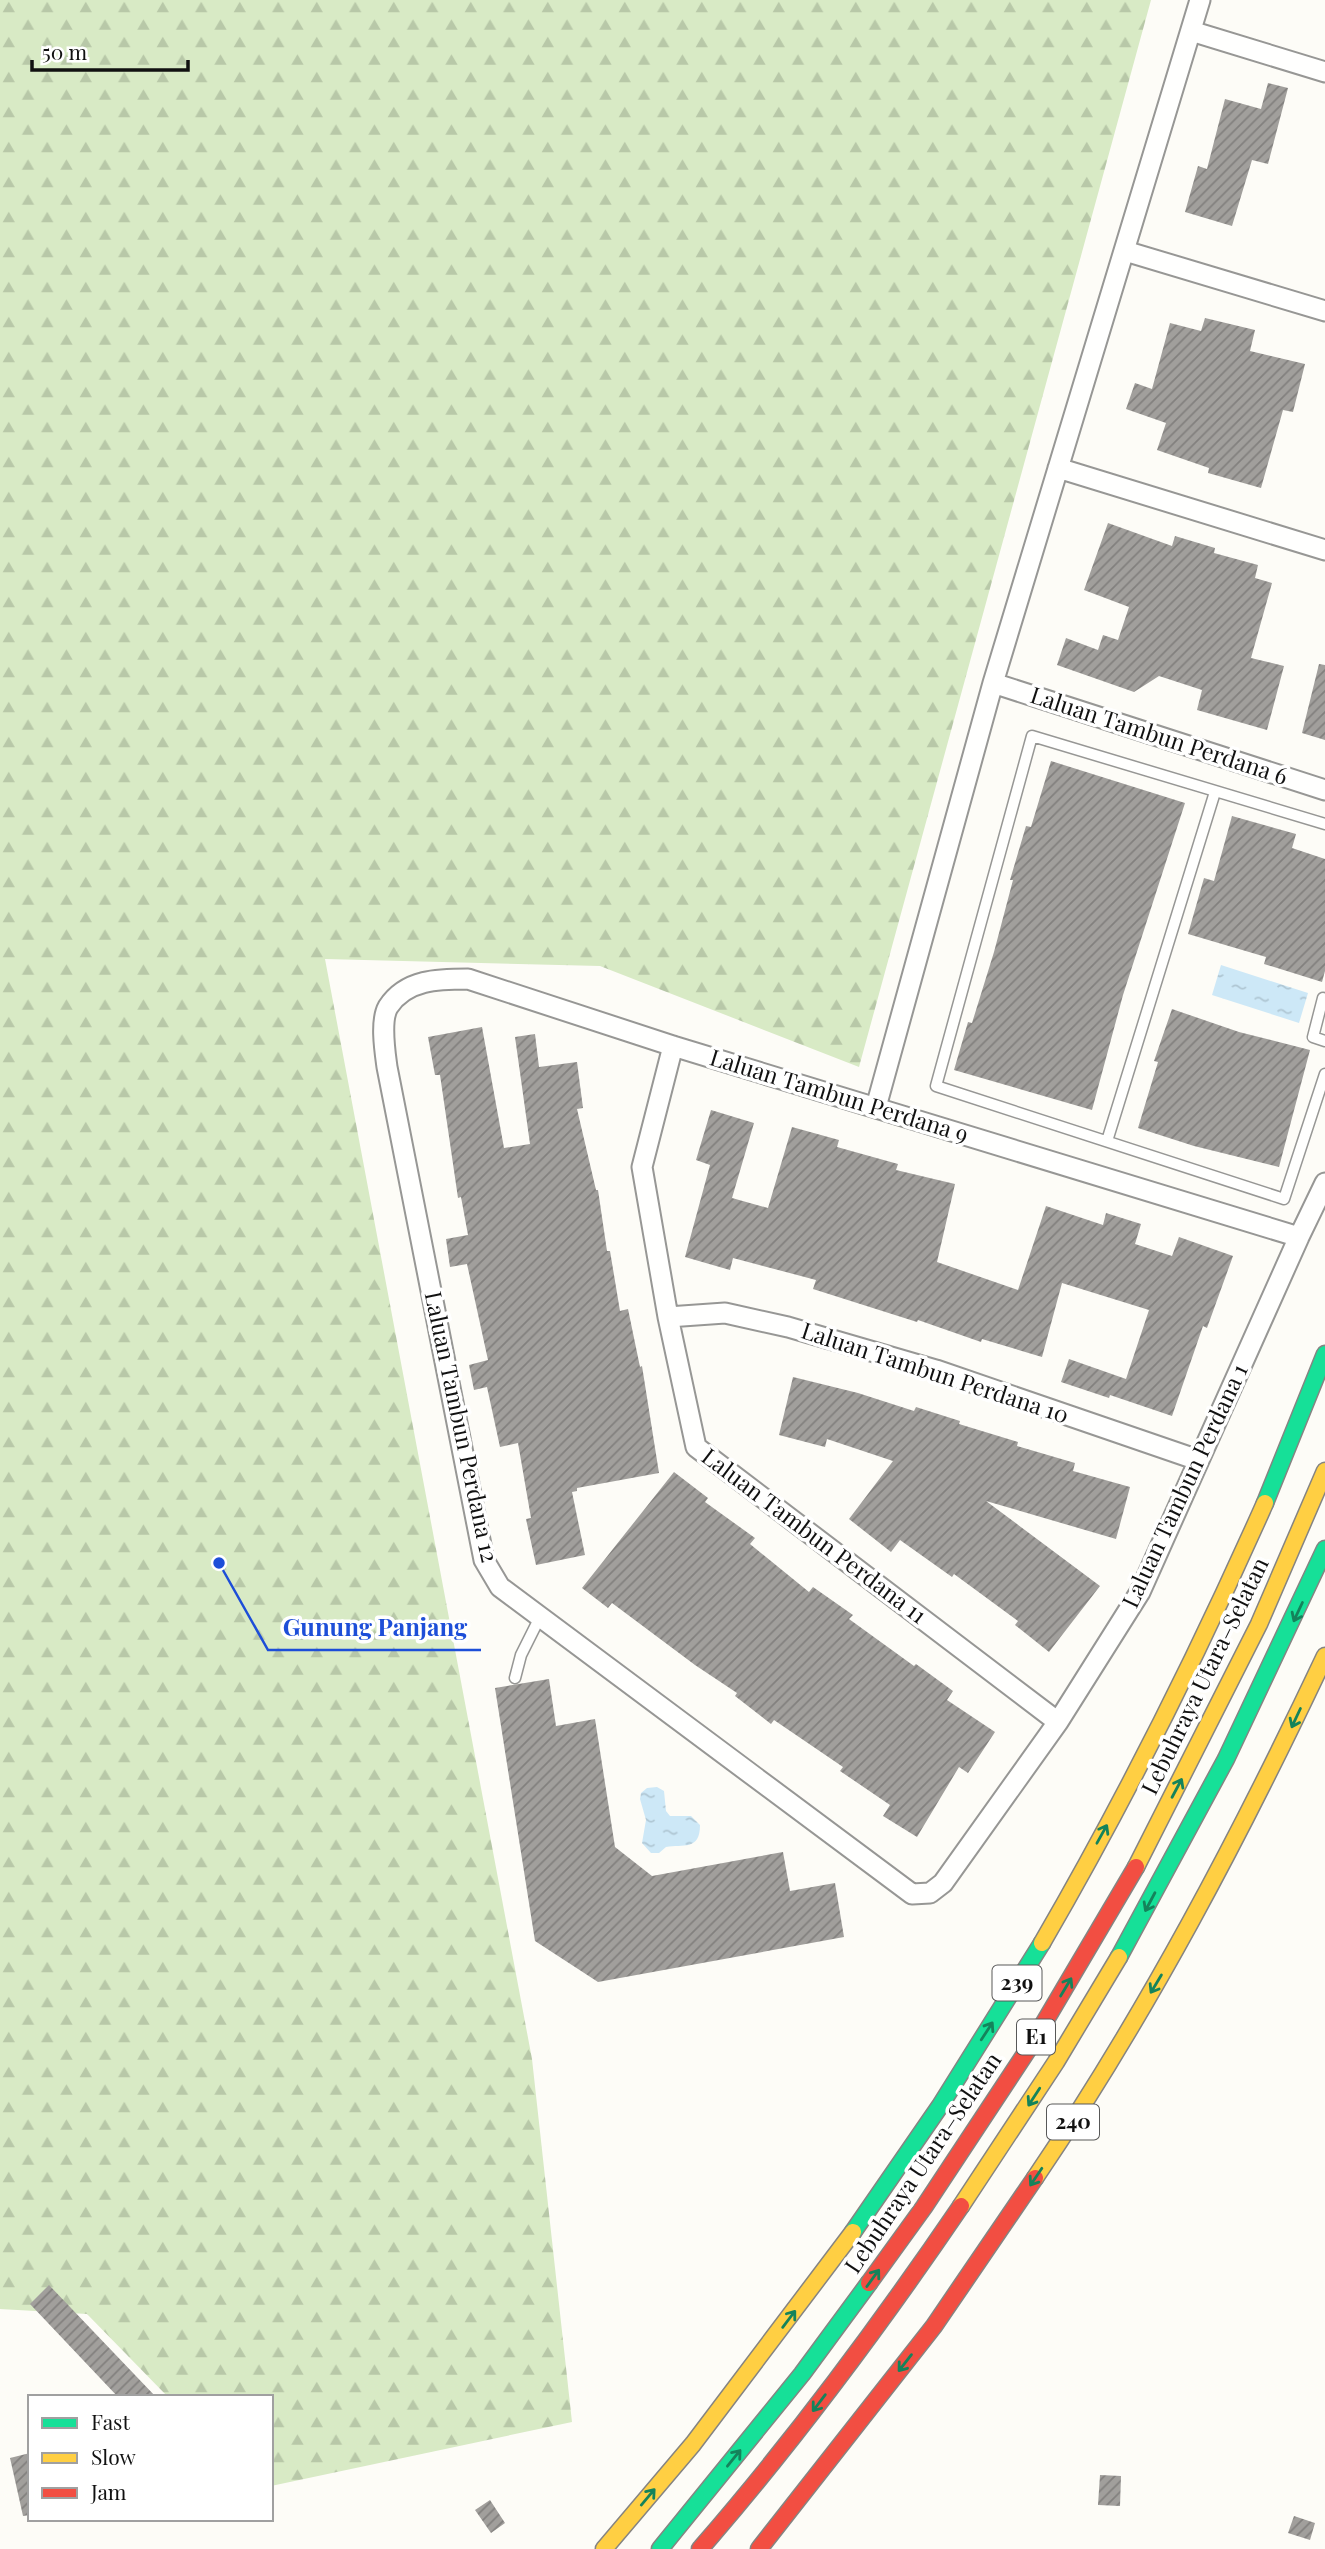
<svg xmlns="http://www.w3.org/2000/svg" width="1325" height="2549" font-family="'Playfair Display',serif">
<style>
.forest{fill:url(#forest-firs)}
.water{fill:url(#water-ripples)}
.building{fill:url(#building-hatch)}
.lines{fill:none;stroke-linecap:round;stroke-linejoin:round}
.lane-casing{stroke:#979795;stroke-width:13}
.street-casing{stroke:#979795;stroke-width:23}
.fast-casing{stroke:#858482;stroke-width:19}
.slow-casing{stroke:#858482;stroke-width:19}
.jam-casing{stroke:#858482;stroke-width:19}
.lane{stroke:#fffffe;stroke-width:10}
.street{stroke:#fffffe;stroke-width:19}
.fast{stroke:#16e098;stroke-width:16}
.slow{stroke:#ffcf43;stroke-width:16}
.jam{stroke:#f24e42;stroke-width:16}
.oneway{stroke:#14835b}
.labels{text-anchor:middle;stroke-width:7;stroke-linejoin:round;paint-order:stroke}
.shield{fill:#fff;stroke:#585858;stroke-width:2}
.shield-label{font-size:21px;font-weight:bold;fill:#111}
.street-label{font-size:23px;fill:#111;stroke:#fff}
.leader{fill:none;stroke:#1d4ed8;stroke-width:2.5}
.callout-dot{fill:#1d4ed8;stroke:#fff;stroke-width:2.5}
.callout-label{font-size:24px;text-anchor:middle;font-weight:bold;fill:#1d4ed8;stroke:#fff;stroke-width:7;stroke-linejoin:round;paint-order:stroke}
</style>
<defs>
<pattern id="forest-firs" width="22" height="20" patternUnits="userSpaceOnUse" patternTransform="scale(1.75)"><rect width="22" height="20" fill="#d8eac5"/><path d="M5 1l3.5 6h-7zM16 11l3.5 6h-7z" fill="#b8c8a8"/></pattern>
<pattern id="water-ripples" width="26" height="14" patternUnits="userSpaceOnUse" patternTransform="scale(1.75)"><rect width="26" height="14" fill="#cde8f7"/><path d="M2 4q2-2 4 0t4 0M15 11q2-2 4 0t4 0" fill="none" stroke="#afc6d3"/></pattern>
<pattern id="building-hatch" width="6" height="6" patternUnits="userSpaceOnUse" patternTransform="scale(1.75)"><rect width="6" height="6" fill="#a19f9c"/><path d="M-1 1l2-2M0 6l6-6M5 7l2-2" fill="none" stroke="#82807e"/></pattern>
</defs>
<rect width="100%" height="100%" fill="#fdfcf7"/>
<!-- forest -->
<path class="forest" d="M0,0h1151l-292,1067 -259,-101 -275,-7 207,1100 40,363 -301,64v-89h-103l-81,-83 -87,-5z"/>
<!-- water -->
<path class="water" d="M1221,965l87,28 -9,30 -87,-28z
M657,1787l7,4 2,20 4,5h21l9,9c0,26 -17,19 -34,22l-7,6h-8l-9,-10 4,-23 -6,-21 1,-6 6,-5z"/>
<!-- building -->
<path class="building" d="M1268,83l20,5 -20,76 -16,-4 -20,66 -47,-14 13,-46 9,3 18,-70 36,10z
M1205,318l50,12 -5,21 55,13 -12,48 -10,-2 -22,78 -53,-15 1,-5 -52,-18 9,-27 -40,-14 9,-26 17,6 18,-66 31,8z
M1108,523l64,23 3,-10 40,12 -1,5 44,12 -3,13 17,5 -21,75 33,8 -17,64 -70,-20 5,-20 -43,-14 -25,16 -77,-27 9,-27 32,12 5,-15 15,5 11,-33 -45,-17z
M1319,664l6,1v75l-23,-7z
M1051,761l134,42 -62,192 -31,115 -138,-40 14,-48 4,1 22,-71 19,-72h-3l16,-54 5,1z
M1232,816l64,18 -4,14 33,11v112l-3,11 -58,-18 2,-7 -78,-23 16,-56 10,3z
M1172,1009l67,23 71,18 -31,117 -85,-21 -56,-18 20,-66 -4,-1z
M482,1027l22,121 26,-4 -15,-107 20,-3 4,33 38,-5 6,46 -6,1 19,81h2l9,61h3l10,60 8,-2 12,58 2,-1 17,107 -82,15v3l-5,1 13,63 -49,10 -10,-46 5,-1 -13,-75 -18,4 -13,-60 -13,3 -5,-25 19,-5 -21,-96 -17,3 -4,-28 22,-4 -7,-38 -3,1 -18,-123h-5l-7,-38z
M711,1110l43,13 -22,75 36,10 24,-81 47,13 -2,7 61,17 -2,6 59,14 -18,78 81,28 28,-84 57,19 3,-12 35,11 -6,20 37,12 7,-19 54,19 -26,72 -4,-2 -31,90 -62,-21 -1,3 -48,-16 8,-23 57,20 23,-69 -87,-27 -20,74 -60,-18 -1,3 -63,-22 -1,2 -104,-33 3,-9 -83,-22 -3,12 -45,-13 25,-92 -14,-5z
M793,1377l65,16 56,18 2,-4 44,14 -1,3 59,18 -1,4 58,17 -2,8 57,16 -14,52 -130,-38 114,85 -51,66 -34,-27 3,-4 -64,-47 -2,3 -52,-37 -9,12 -42,-33 44,-58 -66,-22 -2,8 -46,-12z
M674,1472l34,26 -3,4 50,36 -5,6 59,48 4,-5 40,28 -4,4 65,47 2,-2 37,27 -6,9 48,32 -27,41 -9,-6 -42,70 -34,-21 7,-11 -50,-34 3,-4 -69,-47 -3,4 -36,-28 2,-3 -42,-28 -83,-62 -4,5 -26,-20z
M549,1679l7,47 39,-7 20,128 37,29 131,-24 7,39 45,-8 9,54 -246,45 -63,-41 -40,-253z
M49,2285l107,112h-38l-88,-93z
M30,2453v62l-7,1 -13,-58z
M1100,2475l21,1 -1,30 -22,-1z
M490,2500l15,23 -14,10 -16,-23z
M1294,2516l21,7 -5,17 -22,-7z"/>
<g class="lines">
<defs>
<path id="lane" d="M1325,824l-293,-88 -96,350 348,113 41,-125
M1325,999l-2,-1 -10,39 12,4
M1107,1141l108,-349
M515,1678l6,-23 19,-38"/>
<path id="street" d="M1191,31l134,41
M1125,251l200,60
M1058,468l267,82
M993,683l332,107
M673,1046l-31,121 26,150 28,130 362,275
M876,1107l117,-424 207,-683
M1299,1237l-626,-191 -205,-67c-29,0 -62,0 -80,28 -8,14 -3,45 -1,60l97,493 16,27 412,307 18,-1 13,-10 115,-161 82,-130 159,-355 26,-54
M668,1317l57,-4 63,14 148,43 262,90"/>
<path id="fast" d="M1265,1503l60,-149
M1119,1957l107,-198 99,-210
M853,2232l87,-126 102,-163
M660,2549l142,-175 67,-91"/>
<path id="slow" d="M1136,1867l123,-243 66,-153
M1042,1943c83,-143 156,-289 223,-440
M1035,2178c112,-165 205,-342 290,-522
M961,2206l95,-144 63,-105
M604,2549l89,-105 160,-212"/>
<path id="jam" d="M869,2283l55,-76 107,-162 105,-178
M700,2549c94,-108 180,-224 261,-343
M759,2549l175,-223 101,-148"/>
</defs>
<!-- lane casing -->
<use href="#lane" class="lane-casing"/>
<!-- street casing -->
<use href="#street" class="street-casing"/>
<!-- fast casing -->
<use href="#fast" class="fast-casing"/>
<!-- slow casing -->
<use href="#slow" class="slow-casing"/>
<!-- jam casing -->
<use href="#jam" class="jam-casing"/>
<!-- lane -->
<use href="#lane" class="lane"/>
<!-- street -->
<use href="#street" class="street"/>
<!-- fast -->
<use href="#fast" class="fast"/>
<!-- slow -->
<use href="#slow" class="slow"/>
<!-- jam -->
<use href="#jam" class="jam"/>
</g>
<!-- one-way arrows -->
<defs><path id="oneway-shaft" d="M-6 0H5M1.5-3L5.5 0L1.5 3" fill="none" stroke-width="1.6" stroke-linecap="round" stroke-linejoin="round" transform="scale(1.75)"/></defs>
<g class="oneway">
<use href="#oneway-shaft" transform="translate(1298 1612) rotate(115)"/>
<use href="#oneway-shaft" transform="translate(1296 1718) rotate(115)"/>
<use href="#oneway-shaft" transform="translate(1177 1788) rotate(-62)"/>
<use href="#oneway-shaft" transform="translate(1102 1834) rotate(-61)"/>
<use href="#oneway-shaft" transform="translate(1150 1902) rotate(118)"/>
<use href="#oneway-shaft" transform="translate(1156 1984) rotate(121)"/>
<use href="#oneway-shaft" transform="translate(1066 1987) rotate(-59)"/>
<use href="#oneway-shaft" transform="translate(987 2031) rotate(-57)"/>
<use href="#oneway-shaft" transform="translate(1034 2097) rotate(123)"/>
<use href="#oneway-shaft" transform="translate(1036 2177) rotate(124)"/>
<use href="#oneway-shaft" transform="translate(873 2278) rotate(-54)"/>
<use href="#oneway-shaft" transform="translate(789 2319) rotate(-53)"/>
<use href="#oneway-shaft" transform="translate(905 2363) rotate(128)"/>
<use href="#oneway-shaft" transform="translate(819 2403) rotate(127)"/>
<use href="#oneway-shaft" transform="translate(734 2458) rotate(-51)"/>
<use href="#oneway-shaft" transform="translate(648 2497) rotate(-50)"/>
</g>
<g class="labels">
<!-- shield labels -->
<g class="shield">
<rect x="992.5" y="1965.5" width="49" height="35" rx="5"/>
<rect x="1017" y="2019.5" width="38" height="35" rx="5"/>
<rect x="1047" y="2104.5" width="52" height="35" rx="5"/>
</g>
<g class="shield-label">
<text x="1017" y="1990">239</text>
<text x="1036" y="2044">E1</text>
<text x="1073" y="2129">240</text>
</g>
<!-- street labels -->
<g class="street-label">
<text transform="translate(1159 736) rotate(18)" y="8">Laluan Tambun Perdana 6</text>
<text transform="translate(839 1096) rotate(17)" y="8">Laluan Tambun Perdana 9</text>
<text transform="translate(935 1373) rotate(18)" y="8">Laluan Tambun Perdana 10</text>
<text transform="translate(461 1427) rotate(78)" y="8">Laluan Tambun Perdana 12</text>
<text transform="translate(1185 1486) rotate(-65)" y="8">Laluan Tambun Perdana 1</text>
<text transform="translate(814 1536) rotate(37)" y="8">Laluan Tambun Perdana 11</text>
<text transform="translate(1205 1676) rotate(-64)" y="8">Lebuhraya Utara–Selatan</text>
<text transform="translate(923 2163) rotate(-56)" y="8">Lebuhraya Utara–Selatan</text>
</g>
</g>
<!-- callouts -->
<path class="leader" d="M219 1563L268 1650H481"/>
<circle class="callout-dot" cx="219" cy="1563" r="7"/>
<g class="callout-label">
<text x="375" y="1636">Gunung Panjang</text>
</g>
<!-- legend -->
<rect x="28" y="2395" width="245" height="126" fill="#ffffff" stroke="#a0a0a0" stroke-width="2"/>
<rect x="42" y="2418" width="35" height="10" fill="#16e098" stroke="#a0a0a0" stroke-width="2"/>
<text x="91" y="2430" font-size="21" fill="#111111">Fast</text>
<rect x="42" y="2453" width="35" height="10" fill="#ffcf43" stroke="#a0a0a0" stroke-width="2"/>
<text x="91" y="2465" font-size="21" fill="#111111">Slow</text>
<rect x="42" y="2488" width="35" height="10" fill="#f24e42" stroke="#a0a0a0" stroke-width="2"/>
<text x="91" y="2500" font-size="21" fill="#111111">Jam</text>
<!-- scale -->
<path d="M32 60v10h156v-10" fill="none" stroke="#111111" stroke-width="3.5"/>
<text x="42" y="60" font-size="21" fill="#111111" stroke="#ffffff" stroke-width="5" paint-order="stroke">50 m</text>
</svg>
